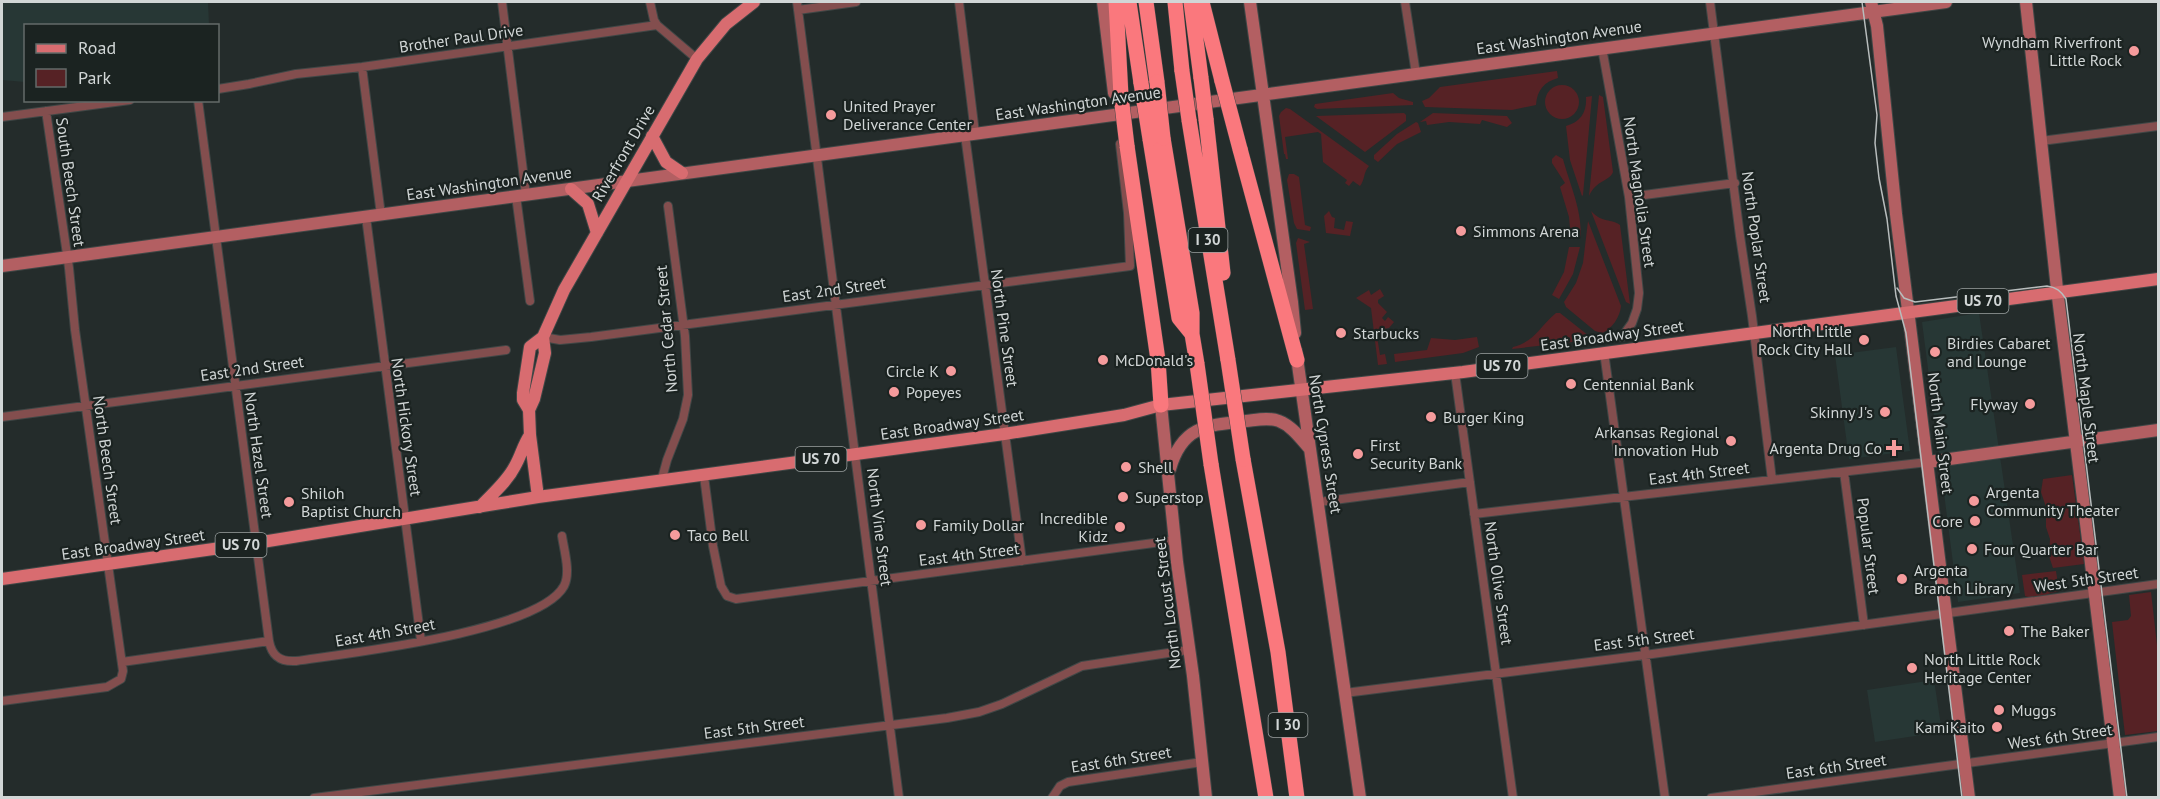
<svg xmlns="http://www.w3.org/2000/svg" width="2160" height="799" font-family="'PT Sans',sans-serif">
<style>
.built{fill:#273735}
.green{fill:#562225}
.lines{fill:none;stroke-linecap:round;stroke-linejoin:round}
.street-casing{stroke:#404746;stroke-width:10}
.secondary-casing{stroke:#404746;stroke-width:14}
.primary-casing{stroke:#404746;stroke-width:14}
.highway-casing{stroke:#404746;stroke-width:16}
.street{stroke:#834e4e;stroke-width:8}
.secondary{stroke:#b35f62;stroke-width:12}
.primary{stroke:#d86c70;stroke-width:12}
.highway{stroke:#fa787d;stroke-width:15}
.tram{stroke:#b8bdbd;stroke-width:1.5}
.highway-bridge-casing{stroke:#404746;stroke-width:16;stroke-linecap:butt}
.highway-bridge{stroke:#fa787d;stroke-width:15}
.poi-dot{fill:#f59b9c;stroke:#1b2321;stroke-width:2}
.labels{text-anchor:middle;stroke-width:4.5;stroke-linejoin:round;paint-order:stroke}
.shield{fill:#1b2321;stroke:#9aa0a0;stroke-width:1.5}
.shield-label{font-size:15px;font-weight:bold;fill:#d1d6d6}
.street-label{font-size:16px;fill:#d1d6d6;stroke:#1b2321}
.poi-label{font-size:16px;fill:#d1d6d6;stroke:#1b2321;text-anchor:start}
</style>
<rect width="100%" height="100%" fill="#242c2b"/>
<!-- built -->
<path class="built" d="M2,2h206l1,23 -183,1 -1,56 -23,-2z
M1979,313l41,280 -62,9 -36,-280z
M1896,347l14,104 -61,8 -14,-104z
M1934,680l8,52 -67,10 -8,-52z"/>
<!-- green -->
<path class="green" d="M1557,71l1,7c-14,4 -21,12 -22,27l-24,5 -87,-3 -3,-6 7,-3 11,-11z
M1545 102a17 17 0 1 1 34 0a17 17 0 1 1-34 0Z
M1393,93l6,5 14,4v3l-96,4 -3,-2 1,-3z
M1599,95l4,2 10,75c-4,10 -16,7 -24,24z
M1592,96l-9,99 -1,1 -12,-36 -4,-34c15,-4 21,-14 20,-29z
M1286,108l4,1 79,57c-6,7 -4,14 -9,20l-7,-5 -4,5 -4,-3 2,-3 -24,-18 -2,-28 -3,-2 -33,5 3,22h-2l-1,-5h-1l-5,-38 2,-4z
M1404,113l2,2v6l-41,31 -49,-36z
M1433,113l74,3 5,7 -5,4 -25,-7 -2,4 -31,-2 -22,3 -1,-4 -6,1z
M1416,122l2,1 3,9 -24,12 -19,18 -4,-3v-4l23,-21z
M1556,155l7,4c6,23 21,56 17,79l-9,1 -2,-22 -9,-30 5,-4 -13,-20v-4z
M1289,174h5l5,3 6,48 6,2 -1,4 -13,-2 -3,-6 -7,-43z
M1329,211l3,6 3,1 -1,10 10,2 2,-9 7,1 -3,14 -24,-3 -2,-17z
M1591,211c12,13 20,7 29,14l10,79 -4,-2z
M1588,221l33,85c-1,11 -9,23 -19,27l-7,-2 -29,-24 -2,-5 12,-19 7,-20z
M1298,238l12,4 -6,2 9,65 -8,1 -9,-67z
M1569,247h11l-7,27 -14,25 -7,-4 12,-23z
M1380,289l4,7 -6,4v3l9,9 -5,6 3,3 3,-4 6,5 -5,6 -13,2 4,25 5,-1 2,10 -9,1 -7,-57 -15,-10 13,-8 2,5z
M1556,313h4l29,23 1,4 -78,9 1,-2c23,-6 26,-20 43,-34z
M1477,337l2,10 -16,6 -68,9 -1,-8 33,-4 4,-12 24,2z
M2072,475l12,89 -31,4 -4,-12 1,-17 -4,-12v-20l-5,-15 2,-13z
M2056,571l3,20c-12,2 -22,10 -34,5l-3,-21z
M2151,592l7,62v77l-33,4 -13,-113 16,-2 3,-4 -2,-21z"/>
<g class="lines">
<defs>
<path id="street" d="M502,2l24,193
M650,2l4,18 3,5
M797,2l102,796
M959,2l16,131
M1405,2l11,72
M1710,2l30,234 12,80 20,164
M798,10l58,-8
M1602,48l27,149 10,96 -2,16 -5,14 -10,14
M362,67l19,148
M218,89l31,-5 47,-10 66,-7 295,-42 40,34
M198,100l71,541c3,16 12,21 27,20 53,-8 243,-29 268,-75 7,-13 0,-36 -2,-50
M2,117l128,-17
M965,135l57,426
M2041,141l117,-15
M516,196l14,105
M1629,197l106,-14
M366,217l55,424
M543,337l17,3 31,-3 539,-71 -2,-53 -8,-69
M1604,352l61,446
M1455,373l58,425
M2,417l504,-67
M1844,472l20,153
M704,476l9,70 8,40 6,10 9,3 440,-59
M661,482l6,-22 16,-41 5,-24 -3,-59 -17,-130
M1319,502l151,-20
M1474,514l454,-52
M122,662l147,-21
M1345,693l300,-38 513,-71
M2,701l105,-14 14,-8 2,-8 -48,-341 -6,-62 -23,-157
M314,798l633,-80 32,-6 23,-8 80,-38 106,-16
M1052,798l8,-12 8,-4 134,-20
M1711,798l447,-61"/>
<path id="secondary" d="M1103,2l11,91
M1250,2l42,300 3,31
M1871,2l6,24 19,188 73,584
M2026,2l31,287 63,509
M2,266l1944,-264
M1296,351l64,447
M1161,405l16,157 16,114 13,122
M1928,462l230,-32
M1170,469c12,-43 37,-44 76,-48 10,-1 23,-4 33,0 13,5 22,18 31,28"/>
<path id="primary" d="M652,136l14,26 16,11
M571,189l17,15 9,29
M529,410l5,-11 11,-46 -2,-16 21,-47 133,-231 29,-35 28,-22
M538,497l-8,-62 -1,-25 -6,-10v-7l7,-46 13,-10
M480,507c12,-13 27,-25 35,-41 6,-10 8,-21 15,-31
M2,579l254,-36 282,-46 466,-63 120,-19 37,-10 302,-33 695,-93"/>
<path id="highway" d="M1116,2l5,94
M1129,2l12,81
M1146,2l11,80
M1175,2l7,69
M1191,2l10,76
M1202,2l20,79
M1206,119l17,154
M1189,120l39,240
M1163,138l29,175v21l5,30
M1150,139l29,179 13,16
M1127,146l31,214 3,45
M1240,149l57,211
M1243,459l35,193 19,146
M1211,464l55,334"/>
</defs>
<!-- street casing -->
<use href="#street" class="street-casing"/>
<!-- secondary casing -->
<use href="#secondary" class="secondary-casing"/>
<!-- primary casing -->
<use href="#primary" class="primary-casing"/>
<!-- highway casing -->
<use href="#highway" class="highway-casing"/>
<!-- street -->
<use href="#street" class="street"/>
<!-- secondary -->
<use href="#secondary" class="secondary"/>
<!-- primary -->
<use href="#primary" class="primary"/>
<!-- highway -->
<use href="#highway" class="highway"/>
<!-- tram -->
<path class="tram" d="M1862,2l15,113 -2,28 4,35 8,41 9,77 10,37 56,465
M1897,288l7,10 11,4 132,-16c9,1 14,5 19,13l61,499"/>
<defs>
<path id="highway-bridge" d="M1182,71l7,49
M1201,78l5,41
M1222,81l18,68
M1157,82l6,56
M1141,83l9,56
M1121,96l6,50
M1228,360l15,99
M1197,364l14,100"/>
</defs>
<!-- highway-bridge casing -->
<use href="#highway-bridge" class="highway-bridge-casing"/>
<!-- highway-bridge -->
<use href="#highway-bridge" class="highway-bridge"/>
</g>
<!-- markers -->
<g class="poi-dot">
<circle cx="2134" cy="51" r="6"/>
<circle cx="831" cy="115" r="6"/>
<circle cx="1461" cy="231" r="6"/>
<circle cx="1341" cy="333" r="6"/>
<circle cx="1864" cy="340" r="6"/>
<circle cx="1935" cy="352" r="6"/>
<circle cx="1103" cy="360" r="6"/>
<circle cx="951" cy="371" r="6"/>
<circle cx="1571" cy="384" r="6"/>
<circle cx="894" cy="392" r="6"/>
<circle cx="2030" cy="404" r="6"/>
<circle cx="1885" cy="412" r="6"/>
<circle cx="1431" cy="417" r="6"/>
<circle cx="1731" cy="441" r="6"/>
<path d="M1891 439h6v6h6v6h-6v6h-6v-6h-6v-6h6z"/>
<circle cx="1358" cy="454" r="6"/>
<circle cx="1126" cy="467" r="6"/>
<circle cx="1123" cy="497" r="6"/>
<circle cx="1974" cy="501" r="6"/>
<circle cx="289" cy="502" r="6"/>
<circle cx="1975" cy="521" r="6"/>
<circle cx="921" cy="525" r="6"/>
<circle cx="1120" cy="527" r="6"/>
<circle cx="675" cy="535" r="6"/>
<circle cx="1972" cy="549" r="6"/>
<circle cx="1902" cy="579" r="6"/>
<circle cx="2009" cy="631" r="6"/>
<circle cx="1912" cy="668" r="6"/>
<circle cx="1999" cy="710" r="6"/>
<circle cx="1997" cy="727" r="6"/>
</g>
<g class="labels">
<!-- shield labels -->
<g class="shield">
<rect x="1188.5" y="228" width="39" height="24" rx="4.5"/>
<rect x="1957.5" y="289" width="51" height="24" rx="4.5"/>
<rect x="1476.5" y="354" width="51" height="24" rx="4.5"/>
<rect x="795.5" y="447" width="51" height="24" rx="4.5"/>
<rect x="215.5" y="533" width="51" height="24" rx="4.5"/>
<rect x="1268.5" y="713" width="39" height="24" rx="4.5"/>
</g>
<g class="shield-label">
<text x="1208" y="245">I 30</text>
<text x="1983" y="306">US 70</text>
<text x="1502" y="371">US 70</text>
<text x="821" y="464">US 70</text>
<text x="241" y="550">US 70</text>
<text x="1288" y="730">I 30</text>
</g>
<!-- street labels -->
<g class="street-label">
<text transform="translate(1559 37) rotate(-8)" y="6">East Washington Avenue</text>
<text transform="translate(461 38) rotate(-8)" y="6">Brother Paul Drive</text>
<text transform="translate(1078 103) rotate(-8)" y="6">East Washington Avenue</text>
<text transform="translate(623 153) rotate(-60)" y="6">Riverfront Drive</text>
<text transform="translate(71 182) rotate(82)" y="6">South Beech Street</text>
<text transform="translate(489 183) rotate(-8)" y="6">East Washington Avenue</text>
<text transform="translate(1640 192) rotate(82)" y="6">North Magnolia Street</text>
<text transform="translate(1757 237) rotate(82)" y="6">North Poplar Street</text>
<text transform="translate(834 289) rotate(-8)" y="6">East 2nd Street</text>
<text transform="translate(1005 328) rotate(82)" y="6">North Pine Street</text>
<text transform="translate(666 329) rotate(-95)" y="6">North Cedar Street</text>
<text transform="translate(1612 335) rotate(-8)" y="6">East Broadway Street</text>
<text transform="translate(252 368) rotate(-8)" y="6">East 2nd Street</text>
<text transform="translate(2087 398) rotate(83)" y="6">North Maple Street</text>
<text transform="translate(952 424) rotate(-8)" y="6">East Broadway Street</text>
<text transform="translate(407 427) rotate(82)" y="6">North Hickory Street</text>
<text transform="translate(1941 433) rotate(83)" y="6">North Main Street</text>
<text transform="translate(1326 444) rotate(81)" y="6">North Cypress Street</text>
<text transform="translate(259 455) rotate(82)" y="6">North Hazel Street</text>
<text transform="translate(108 460) rotate(82)" y="6">North Beech Street</text>
<text transform="translate(1699 473) rotate(-7)" y="6">East 4th Street</text>
<text transform="translate(880 527) rotate(83)" y="6">North Vine Street</text>
<text transform="translate(133 544) rotate(-8)" y="6">East Broadway Street</text>
<text transform="translate(1869 546) rotate(83)" y="6">Popular Street</text>
<text transform="translate(969 554) rotate(-7)" y="6">East 4th Street</text>
<text transform="translate(2086 579) rotate(-8)" y="6">West 5th Street</text>
<text transform="translate(1499 583) rotate(82)" y="6">North Olive Street</text>
<text transform="translate(1167 603) rotate(-97)" y="6">North Locust Street</text>
<text transform="translate(385 632) rotate(-10)" y="6">East 4th Street</text>
<text transform="translate(1644 639) rotate(-7)" y="6">East 5th Street</text>
<text transform="translate(754 727) rotate(-7)" y="6">East 5th Street</text>
<text transform="translate(2060 736) rotate(-8)" y="6">West 6th Street</text>
<text transform="translate(1121 759) rotate(-9)" y="6">East 6th Street</text>
<text transform="translate(1836 766) rotate(-8)" y="6">East 6th Street</text>
</g>
<!-- poi labels -->
<g class="poi-label">
<text x="2122" y="48" text-anchor="end">Wyndham Riverfront<tspan x="2122" dy="18">Little Rock</tspan></text>
<text x="843" y="112">United Prayer<tspan x="843" dy="18">Deliverance Center</tspan></text>
<text x="1473" y="237">Simmons Arena</text>
<text x="1852" y="337" text-anchor="end">North Little<tspan x="1852" dy="18">Rock City Hall</tspan></text>
<text x="1353" y="339">Starbucks</text>
<text x="1947" y="349">Birdies Cabaret<tspan x="1947" dy="18">and Lounge</tspan></text>
<text x="1115" y="366">McDonald's</text>
<text x="939" y="377" text-anchor="end">Circle K</text>
<text x="1583" y="390">Centennial Bank</text>
<text x="906" y="398">Popeyes</text>
<text x="2018" y="410" text-anchor="end">Flyway</text>
<text x="1873" y="418" text-anchor="end">Skinny J's</text>
<text x="1443" y="423">Burger King</text>
<text x="1719" y="438" text-anchor="end">Arkansas Regional<tspan x="1719" dy="18">Innovation Hub</tspan></text>
<text x="1370" y="451">First<tspan x="1370" dy="18">Security Bank</tspan></text>
<text x="1882" y="454" text-anchor="end">Argenta Drug Co</text>
<text x="1138" y="473">Shell</text>
<text x="1986" y="498">Argenta<tspan x="1986" dy="18">Community Theater</tspan></text>
<text x="301" y="499">Shiloh<tspan x="301" dy="18">Baptist Church</tspan></text>
<text x="1135" y="503">Superstop</text>
<text x="1108" y="524" text-anchor="end">Incredible<tspan x="1108" dy="18">Kidz</tspan></text>
<text x="1963" y="527" text-anchor="end">Core</text>
<text x="933" y="531">Family Dollar</text>
<text x="687" y="541">Taco Bell</text>
<text x="1984" y="555">Four Quarter Bar</text>
<text x="1914" y="576">Argenta<tspan x="1914" dy="18">Branch Library</tspan></text>
<text x="2021" y="637">The Baker</text>
<text x="1924" y="665">North Little Rock<tspan x="1924" dy="18">Heritage Center</tspan></text>
<text x="2011" y="716">Muggs</text>
<text x="1985" y="733" text-anchor="end">KamiKaito</text>
</g>
</g>
<!-- border -->
<rect width="2160" height="799" fill="none" stroke="#d1d6d6" stroke-width="6"/>
<!-- legend -->
<rect x="24" y="24" width="195" height="78" fill="#1b2321" stroke="#646b69" stroke-width="1.5"/>
<rect x="36" y="44" width="30" height="9" fill="#d86c70" stroke="#646b69" stroke-width="1.5"/>
<text x="78" y="54" font-size="18" fill="#d1d6d6">Road</text>
<rect x="36" y="69" width="30" height="18" fill="#562225" stroke="#646b69" stroke-width="1.5"/>
<text x="78" y="84" font-size="18" fill="#d1d6d6">Park</text>
</svg>
